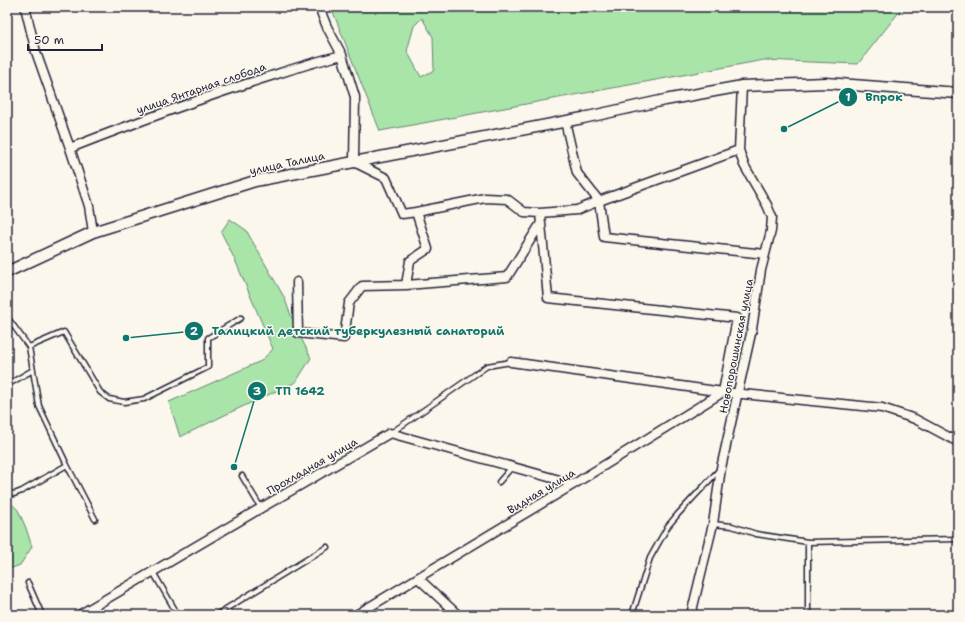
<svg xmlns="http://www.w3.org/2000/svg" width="965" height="622" font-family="'Shantell Sans',sans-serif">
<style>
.green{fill:#a9e4a9;stroke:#668372;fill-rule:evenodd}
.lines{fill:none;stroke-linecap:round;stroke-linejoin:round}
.service-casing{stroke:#22223b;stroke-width:7}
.minor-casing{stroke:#22223b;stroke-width:11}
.tertiary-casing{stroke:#22223b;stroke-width:13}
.service{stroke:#fbf7ec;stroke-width:4}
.minor{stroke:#fbf7ec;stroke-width:8}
.tertiary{stroke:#fbf7ec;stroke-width:10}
.labels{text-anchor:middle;stroke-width:3;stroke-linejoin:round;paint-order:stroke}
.street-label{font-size:11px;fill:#22223b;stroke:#fbf7ec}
.leader{fill:none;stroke:#0f766e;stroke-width:1.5}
.callout-dot{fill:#0f766e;stroke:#fbf7ec;stroke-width:1.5}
.mark-label{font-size:12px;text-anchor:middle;font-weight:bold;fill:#fff}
.callout-label{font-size:12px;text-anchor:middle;font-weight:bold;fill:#0f766e;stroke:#fbf7ec;stroke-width:3;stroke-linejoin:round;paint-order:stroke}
</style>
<rect width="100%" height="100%" fill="#fbf7ec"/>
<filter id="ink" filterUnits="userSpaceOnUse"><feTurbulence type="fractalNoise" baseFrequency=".025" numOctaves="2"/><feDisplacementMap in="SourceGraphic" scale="8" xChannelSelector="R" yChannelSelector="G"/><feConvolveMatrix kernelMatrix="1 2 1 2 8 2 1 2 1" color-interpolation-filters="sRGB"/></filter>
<g filter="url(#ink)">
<!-- green -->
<path class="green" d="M331,7h572l-45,57 -94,-4 -384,71zM422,18l11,19 1,33 -13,7 -14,-26 7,-25z
M230,219l16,11 38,67 11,29 16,32 -15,24 -65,30 -51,25 -11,-35 92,-41 12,-12 -38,-89 -14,-28z
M7,499l11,11 8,18 6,19 -12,18 -13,5z"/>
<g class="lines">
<defs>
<path id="service" d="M7,317l22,30 35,-15 36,60 9,7 15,3 20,-3 64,-32v-29l33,-20
M29,347l10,59 28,59 28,54
M7,385l26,-15
M391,433l96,-67 24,-4
M242,476l19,32
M499,482l12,-14
M7,492l7,2 8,-3 45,-26
M713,524l19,2 24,8 52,8 150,-3
M153,572l25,43
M28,583l14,32
M216,615l111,-68
M632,615l18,-57 18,-32 10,-12 42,-45
M808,615v-73"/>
<path id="minor" d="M25,7l11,45 34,96 19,58 4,26
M319,7l8,20 15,28 13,42 -1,65 32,16 16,36 14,-2 12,37 -18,12 -4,24 101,-8 34,-54
M70,148c67,-26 133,-51 201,-72 24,-8 47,-15 71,-21
M739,150l-140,51 5,36 161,17
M416,212l69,-14 22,1 17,13 16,1 37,-3 22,-9 -22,-28 -12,-52
M297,282l1,51 46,5 5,-35 13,-17 44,-1
M511,362l212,30 14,-74 -189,-20 -8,-85
M418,578l40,37
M79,615l182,-107 129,-75 184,51
M356,615l218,-131 149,-92 159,16 33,11 43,23
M691,615l22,-91 8,-56 31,-139 9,-59 10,-39 1,-14 -5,-12 -23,-40 -5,-15 3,-64"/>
<path id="tertiary" d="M7,272l86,-40 162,-51 328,-63 82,-18 77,-14 84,-3 132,10"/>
</defs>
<!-- service casing -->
<use href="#service" class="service-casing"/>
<!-- minor casing -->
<use href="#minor" class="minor-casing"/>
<!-- tertiary casing -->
<use href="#tertiary" class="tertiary-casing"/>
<!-- service -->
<use href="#service" class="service"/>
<!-- minor -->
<use href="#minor" class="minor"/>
<!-- tertiary -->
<use href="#tertiary" class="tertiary"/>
</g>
</g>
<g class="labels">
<!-- street labels -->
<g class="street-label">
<text transform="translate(201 88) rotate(-19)" y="4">улица Янтарная слобода</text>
<text transform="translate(287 163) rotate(-12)" y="4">улица Талица</text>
<text transform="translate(736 346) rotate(-79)" y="4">Новопорошинская улица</text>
<text transform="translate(312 466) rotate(-30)" y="4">Прохладная улица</text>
<text transform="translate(541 491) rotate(-31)" y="4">Видная улица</text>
</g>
</g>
<!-- callouts -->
<path class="leader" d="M784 129L848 97M126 338L194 331M234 467L257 391"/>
<g class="callout-dot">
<circle cx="784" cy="129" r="4"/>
<circle cx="126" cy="338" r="4"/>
<circle cx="234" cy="467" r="4"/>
<circle cx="848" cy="97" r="10"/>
<circle cx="194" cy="331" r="10"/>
<circle cx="257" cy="391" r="10"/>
</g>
<g class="mark-label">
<text x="848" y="101">1</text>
<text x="194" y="335">2</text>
<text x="257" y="395">3</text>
</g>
<g class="callout-label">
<text x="884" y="101">Впрок</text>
<text x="358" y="335">Талицкий детский туберкулезный санаторий</text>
<text x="300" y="395">ТП 1642</text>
</g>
<!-- margin -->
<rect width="965" height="622" fill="none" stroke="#fbf7ec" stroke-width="24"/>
<rect x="12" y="12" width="941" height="598" fill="none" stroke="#22223b" stroke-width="1.5" filter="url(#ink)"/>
<!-- scale -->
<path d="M28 44v6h74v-6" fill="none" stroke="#22223b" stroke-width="2"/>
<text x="34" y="44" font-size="12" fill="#22223b" stroke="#fbf7ec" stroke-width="3" paint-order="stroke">50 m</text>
</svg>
